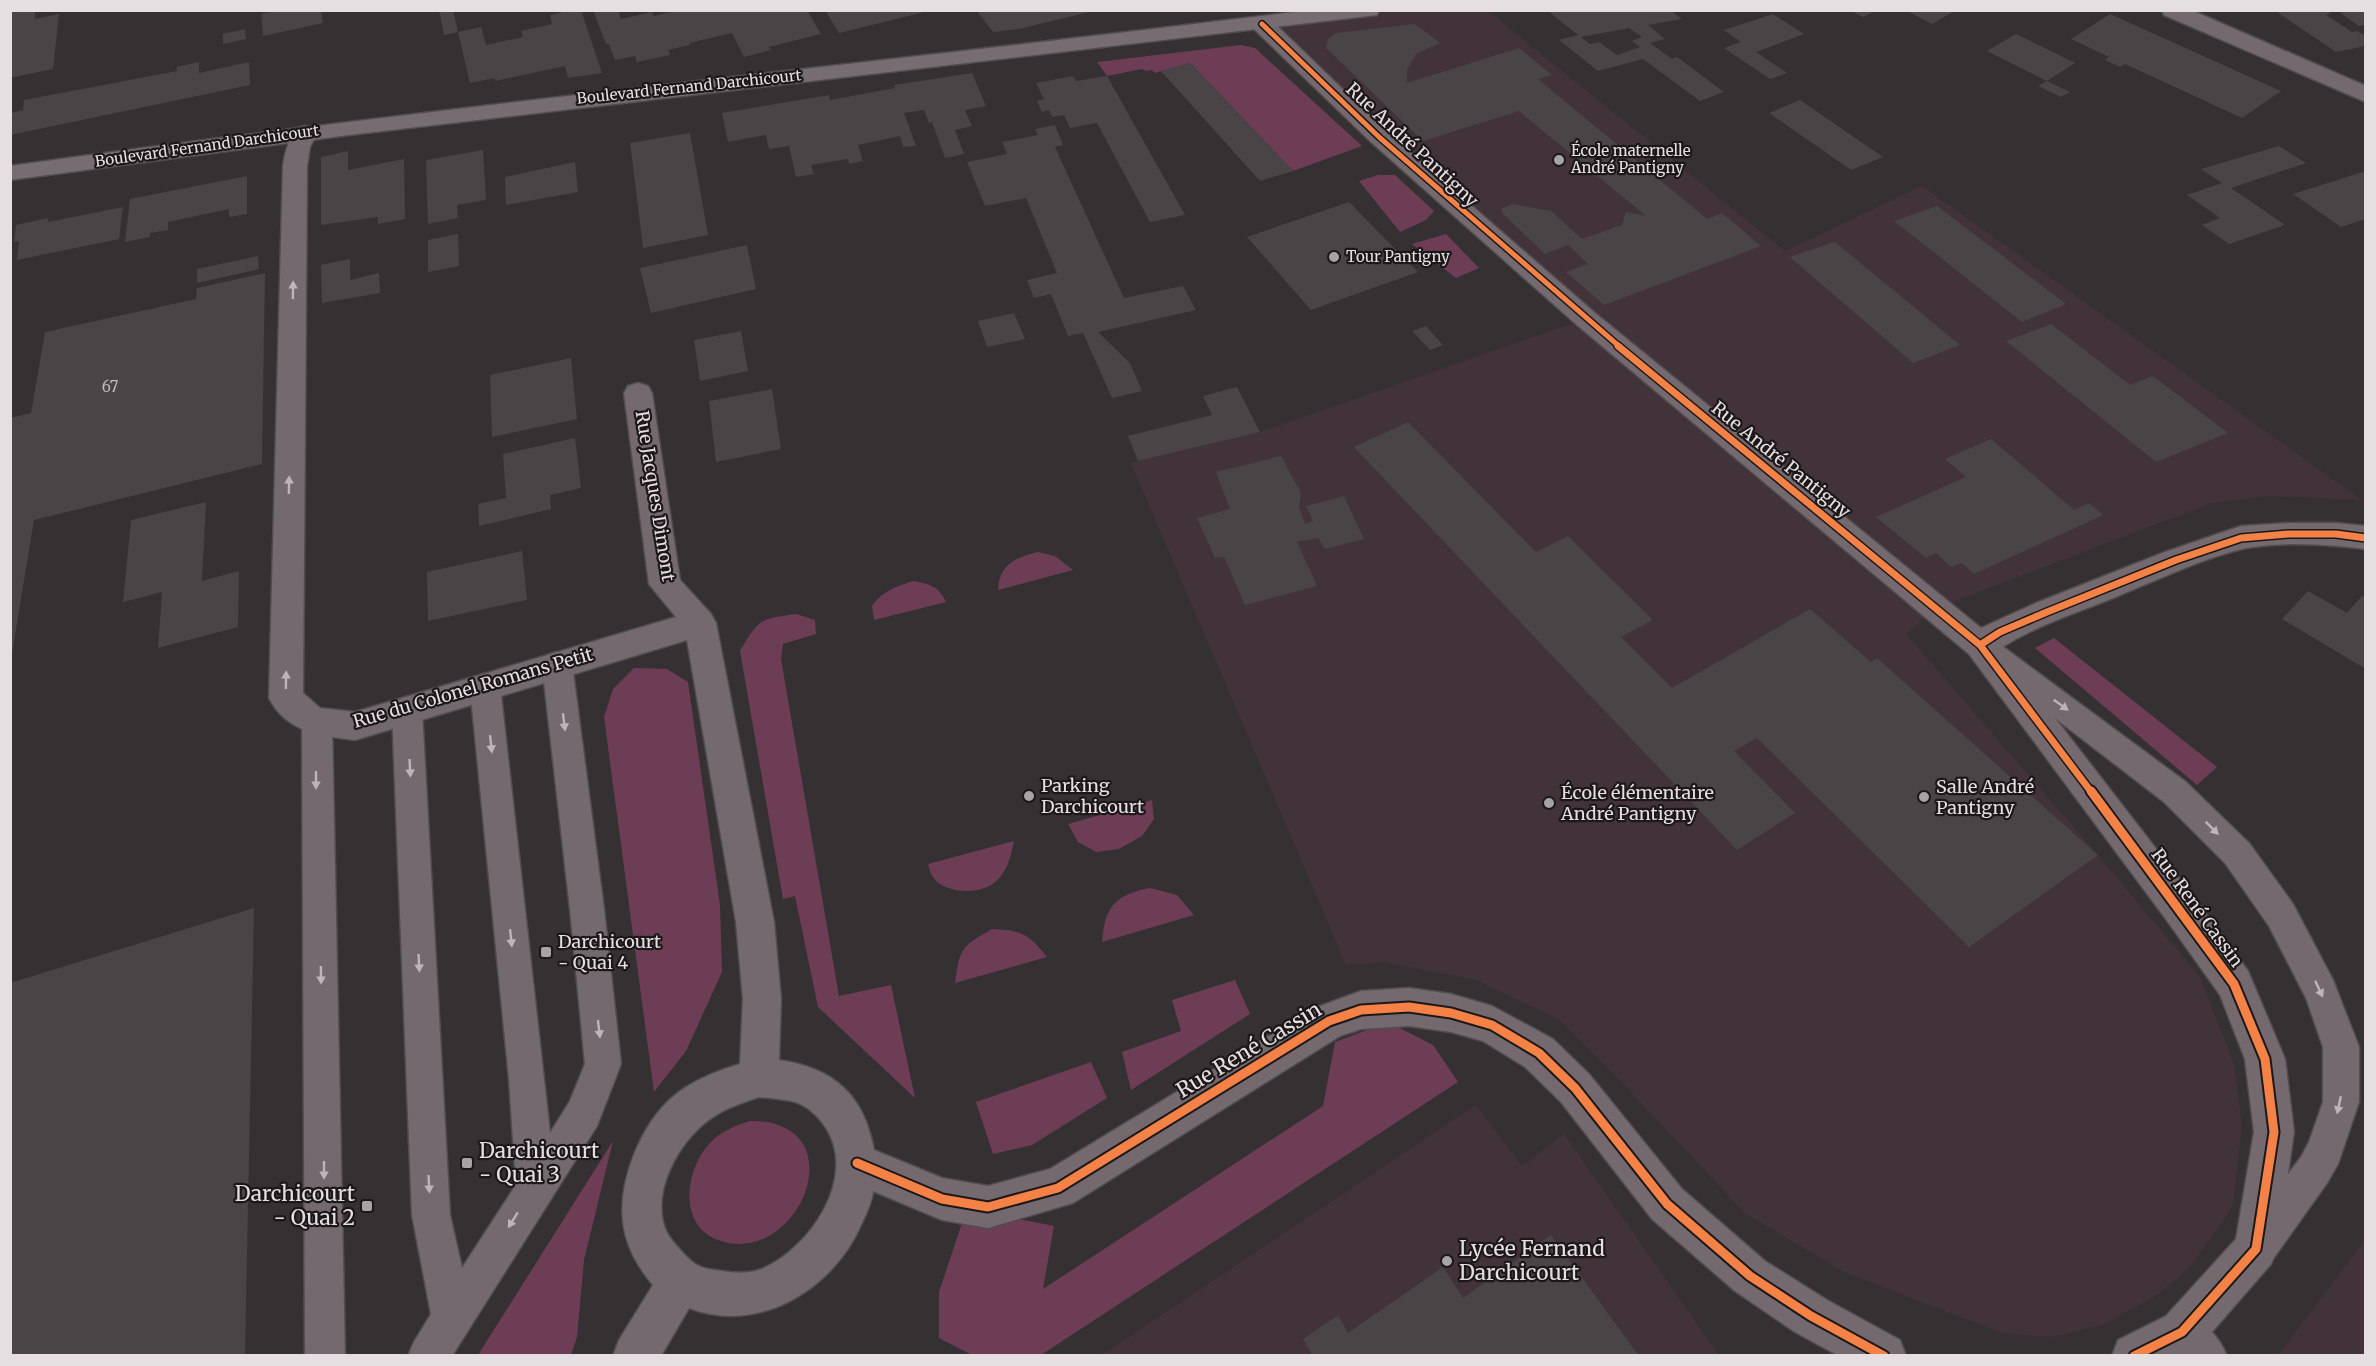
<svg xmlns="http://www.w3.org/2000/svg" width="2376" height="1366" font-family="Merriweather,serif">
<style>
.built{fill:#42333a}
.green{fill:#6d3d55}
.building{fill:#494446;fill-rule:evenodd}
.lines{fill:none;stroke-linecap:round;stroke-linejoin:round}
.service-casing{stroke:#504d4e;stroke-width:3}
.minor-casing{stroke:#504d4e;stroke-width:3}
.tertiary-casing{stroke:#504d4e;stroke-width:3}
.secondary-casing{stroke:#504d4e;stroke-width:3}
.service{fill:#74696e;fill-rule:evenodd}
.minor{fill:#74696e;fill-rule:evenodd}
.tertiary{fill:#74696e;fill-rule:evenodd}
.secondary{fill:#766c71;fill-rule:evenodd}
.cycleway-far2-casing{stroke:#1c1819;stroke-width:8}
.cycleway-far1-casing{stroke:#1c1819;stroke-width:10}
.cycleway-casing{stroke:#1c1819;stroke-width:13}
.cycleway-far2{stroke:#f48246;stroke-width:5}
.cycleway-far1{stroke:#f48246;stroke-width:7}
.cycleway{stroke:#f48246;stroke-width:9}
.oneway{fill:#bdb6b9}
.poi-dot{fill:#a7a2a4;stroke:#1c1819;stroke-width:2}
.labels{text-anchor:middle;stroke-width:4.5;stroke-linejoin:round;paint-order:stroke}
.far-street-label{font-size:15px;fill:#e5dfe1;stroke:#1c1819}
.far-poi-label{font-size:15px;fill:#e5dfe1;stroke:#1c1819;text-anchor:start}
.number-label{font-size:15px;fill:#beb8ba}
.street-label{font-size:18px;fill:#e5dfe1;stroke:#1c1819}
.poi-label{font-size:18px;fill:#e5dfe1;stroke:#1c1819;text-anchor:start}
.near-street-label{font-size:21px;fill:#e5dfe1;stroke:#1c1819}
.near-poi-label{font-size:21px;fill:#e5dfe1;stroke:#1c1819;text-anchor:start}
</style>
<rect width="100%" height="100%" fill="#353032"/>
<!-- built -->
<path class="built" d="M1369,10h118l298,241 137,-65 440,314 -93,-4 -57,7 -275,105 -31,26 192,221 102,122 34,87 8,61 -9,81 -42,60 -32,28 -54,30 -52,13 -48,-3 -161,-62 -99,-59 -122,-129 -65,-65 -82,-39 -93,-18 -37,3 -215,-502 129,-31 325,-113 -323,-295z
M1476,1105l46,61 42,-32 155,221 -619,1z
M2365,1240v115h-87z"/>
<!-- green -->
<path class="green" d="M1241,45l14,3 107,98 -69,25 -103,-108 -35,10 -3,-3 -6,1 -4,-2 -35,7 -10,-14z
M1378,175h17l39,36 -8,9 -26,12 -41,-51z
M1446,234l33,34 -23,10 -44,-34z
M1038,552l17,4 18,14 -75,20c1,-25 18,-33 40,-38z
M913,581c16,3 26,5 33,21l-72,18 -2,-14c11,-15 23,-19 41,-25z
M796,614l19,6 1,14 -33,10 -2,15 58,337 52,-11 24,113 -97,-91 -23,-111 -12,3 -43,-248c19,-32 19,-32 56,-37z
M2054,638l163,129 -20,18 -162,-137z
M634,668l33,1 21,13 32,223 2,67 -36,79 -32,41 -50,-375 9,-28z
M1152,800l2,19 -12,17 -23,13 -23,3 -18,-10 -10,-18z
M1014,841c-3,15 -7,32 -20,42 -15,12 -50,11 -61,-6 -2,-3 -4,-9 -5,-13z
M1150,888l27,7 17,20 -92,27c3,-36 13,-47 48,-54z
M992,929c29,1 37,5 55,28l-92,26c5,-36 6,-36 37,-54z
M1235,980l15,34 -119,76 -9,-38 59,-21 -9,-31z
M1388,1022l45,23 25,37 -417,273h-69l-33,-17v-46l23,-69 52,-5 40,8 -11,63 280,-183 12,-64z
M1091,1062l16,36 -75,47 -39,9 -17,-52z
M750,1121c108,-1 51,145 -29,120 -46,-14 -36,-76 -7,-102 10,-9 23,-14 36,-18z
M613,1141l-29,119 -7,77 -6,18h-93z"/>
<!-- building -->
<path class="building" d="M10,10h25v9l24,-5 -6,55 -43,9z
M278,10h43l2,13 -60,13 -2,-22z
M439,10h14l5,22 -14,3z
M571,10h10l21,63 -34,5 -3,-12 -70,15v-3l-25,5 -12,-51 23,-5 5,18 37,-8 -2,-6 31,-7 -2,-9z
M593,10h25l3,9 31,-7 2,4 25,-6h128l14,24 -52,13 2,3 -27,7 -12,-24 -43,10 1,2 -22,5 2,5 -33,7 -2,-6 -20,4 -6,-16h-3z
M825,10h104v1l-90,22z
M976,10h116l1,1 -74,18 -26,3z
M1553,10h117l12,9 -34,6 17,14 -15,4 22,16 5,-2 47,35 -24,9 -57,-42 -45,12 -39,-31 19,-5 -30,-24zM1629,28l13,9 -10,4 8,6 -23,8 -18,-13 -9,2 -9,-7z
M1849,10h28l-14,7z
M1905,10h51l-24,14z
M2274,10h53l4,3 -5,2 26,17 5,-1 9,5v10l-30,6z
M2353,10l13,2v13l-7,1 -19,-13z
M1773,14l31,20 -48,18 31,21 -17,6 -46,-31 17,-6 -17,-12z
M2110,14l171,77 -39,27 -117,-54 -5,3 -15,-7 4,-3 -38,-18z
M1415,24l25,19 -24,11 -9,16v13l112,-35 33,27 -14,4 169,140 15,-6 39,33 -157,59 -38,-33 22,-8 -20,-19 -23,9 -42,-40 -2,-5 11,-5 39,7 31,28 40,-14 4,-13 20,4 -127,-105 -96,30 -97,-93 2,-9 8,-6z
M245,29l1,10 -23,5v-10z
M2016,34l59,29 -28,18 -60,-30z
M199,62v11l50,-11 1,23 -240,50v-22l13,-3 1,-10 153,-29v-4z
M1190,63l103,108 -33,10 -99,-110z
M972,73l14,33 -21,4 7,16 -17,4 9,24 -19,4 -13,-36 -3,1 -5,-13 -20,3 12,33 -13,1 -3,-11 -42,9 5,16 -14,3 -1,-5 -37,6 3,9 -18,3 -7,-31 -20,3 -3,-14 -38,7 -6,-29 107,-18 1,5 65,-12 -1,-3z
M1073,76l3,5 31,-5 78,139 -35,7 -53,-99 -27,5 -6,-13 -12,2 -3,-7 -7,2 -5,-11 7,-2 -8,-16z
M2047,81l23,11 -9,5 -23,-11z
M1800,100l83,57 -32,13 -82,-57z
M1055,125l8,20 -8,2 69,151 59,-12 13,24 -98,22 32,31 12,28 -30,7 -29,-65 -15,3 -17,-42 -17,4 -7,-18 30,-7 -31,-75 -41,8 -18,-44 40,-8 -5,-12 36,-7 -3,-6z
M690,133l18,102 -65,13 -13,-105z
M2279,146l27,17 -75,25 54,37 -56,19 -27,-19 18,-7 -33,-23 35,-12 -21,-14z
M483,150l3,50 -29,5 1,13 -30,6 -2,-64z
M348,151v19l56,-11 1,60 -27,5v-7l-57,8v-68z
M575,162l3,30 -72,13 -1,-28z
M2366,171v48l-25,8 -48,-33z
M247,176v38l-18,3v-8l-61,13v8l-18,3v4l-25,5 5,-43z
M1349,202l69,70 -107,38 -64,-73z
M1937,206l129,98 -44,18 -128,-101z
M123,207l-4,32 -102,21 2,-19 -5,1 2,-17 32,-7v4z
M458,234l1,32 -31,6v-32z
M1835,242l125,103 -47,18 -123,-106z
M747,245l9,44 -105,24 -11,-45z
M258,256l1,13 -62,14v-14z
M350,259v21l29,-7 1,20 -58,10 -1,-38z
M265,273l-3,191 -228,56 -24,146v-248l21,-5 14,-81 151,-33 1,-11z
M1014,313l11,26 -38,8 -9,-26z
M2051,324l79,61 23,-9 75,57 -72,29 -150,-121z
M1426,326l17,19 -13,5 -18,-19z
M741,331l7,40 -48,10 -6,-41z
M571,358l6,61 -85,18 -2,-62z
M1237,387l23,45 -122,29 -10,-25 84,-21 -9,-19z
M772,389l9,60 -65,13 -7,-61z
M1408,422l128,130 32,-16 85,84 -32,17 51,51 138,-79 61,53 6,-4 221,197 -129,92 -212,-209 -23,13 61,62 -58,37 -383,-403z
M575,438l6,50 -31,7 1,14 -72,17 -1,-22 28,-6 -3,-44z
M1991,439l83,71 15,-7 14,12 -129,59 -12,-11 -11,4 -15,-14 -10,5 -50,-41 90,-40 -21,-18z
M1281,456l20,37 -2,14 6,17 8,-3 -7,-15 38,-10 20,43 -39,10 -7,-11 -21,4 20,44 -72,19 -21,-48 -9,1 -18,-40 33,-9 -14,-37z
M206,502l-4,79 37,-10 -1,56 -80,21 4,-56 -39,10 8,-82z
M522,551l5,49 -99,21 -1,-49z
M2308,591l39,22 15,-17 4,1v72l-84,-50z
M254,908l-9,448h-235v-373z
M1551,1235l88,121h-326l-10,-17 35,-24 10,18 95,-66 20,31z"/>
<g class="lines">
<defs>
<path id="service" d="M1992,642l10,4 184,136 63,61 44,61 40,76 26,67v55l-21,62 -11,19 -54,76 -14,5 -14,-5 -5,-14 5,-14 56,-74 8,-15 14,-40v-55l-17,-49 -37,-72 -44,-63 -61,-61 -182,-140 -5,-8 5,-8z
M557,652l10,3 5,9 32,245 17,155 -24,62 -145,230h-44l6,-14 17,-28 -19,-99 -20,-505 4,-9 11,-4 11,4 4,9 28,505 12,53 54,-83 -7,-106 -39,-393 4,-9 11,-3 11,3 4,9 50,447 20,-32 15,-37 -15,-155 -28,-245 5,-9z
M317,709l11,4 4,9 13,634h-40l-3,-634 4,-9z
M2182,1312c20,8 37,23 45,44h-50l-9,-10 -6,-14 6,-14z"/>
<path id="minor" d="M1262,18l8,1 117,113 208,181 386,315 55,-25 129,-51 76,-26 48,-3h47l30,3v23c-40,-5 -85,-8 -124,0 -38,9 -87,32 -124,47 -38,16 -82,29 -117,52l193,250 54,73 37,88 9,73 -17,117 -6,15 -73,84 -16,8h-70l6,-16 48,-24 70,-77 18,-107 -9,-73 -25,-64 -52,-73 -199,-268 -392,-329 -206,-183 -117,-113 -3,-5 3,-5z
M305,126l8,2 4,5 -7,14 -3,19 -4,527 17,15 35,4 321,-95 -27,-33 -25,-191 4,-7 10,-3 10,3 4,7 28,187 31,34 5,9 58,299 7,77 -2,61c55,8 85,35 95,90l68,28 46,8 62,-17 265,-161 46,-17 48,-3 42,6 41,12 61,33 36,35 93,115 83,72 62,39 73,40 6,16h-67l-44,-24 -60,-41 -83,-72 -91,-117 -36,-35 -42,-26 -32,-9 -42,-6 -48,3 -21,7 -267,167 -85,25 -46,-8 -69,-29c-1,12 -7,23 -12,34 -28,64 -102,110 -172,83l-28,48h-48l6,-16 34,-55c-36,-42 -38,-83 -18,-133 9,-21 21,-41 39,-56 19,-16 43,-25 66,-32l3,-65 -7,-77 -49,-282 -332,100c-34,-4 -69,-8 -86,-42l14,-532c2,-14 5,-26 14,-38zM759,1097c11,1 25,2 36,5 13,4 24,15 31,26 32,50 -16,120 -64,141 -13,5 -27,4 -40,2 -13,-2 -23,-2 -33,-12 -8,-8 -18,-18 -23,-28 -16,-39 13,-90 44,-112 15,-11 32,-16 49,-22z"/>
<path id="tertiary" d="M2162,10h29l175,76v16l-202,-87z"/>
<path id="secondary" d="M1312,10h67l-2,5 -8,1 -1020,119 -339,45v-14c433,-60 868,-103 1302,-156z"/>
</defs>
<!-- service casing -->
<use href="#service" class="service-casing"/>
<!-- minor casing -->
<use href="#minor" class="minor-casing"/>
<!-- tertiary casing -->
<use href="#tertiary" class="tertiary-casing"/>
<!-- secondary casing -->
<use href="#secondary" class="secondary-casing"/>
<!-- service -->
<use href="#service" class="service"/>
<!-- minor -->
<use href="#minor" class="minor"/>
<!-- tertiary -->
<use href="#tertiary" class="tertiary"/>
<!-- secondary -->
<use href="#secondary" class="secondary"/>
<defs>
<path id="cycleway-far2" d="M1262,24l117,113 241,210"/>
<path id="cycleway-far1" d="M1618,346l362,299 112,148
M1980,645l20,-13 47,-20 129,-52 65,-22 48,-4h47l30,4"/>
<path id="cycleway" d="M2091,791l143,193 31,75 9,73 -18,117 -74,83 -48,24
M857,1163l85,36 46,8 70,-19 271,-167 32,-11 48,-3 42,6 41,12 47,28 36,35 92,116 83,72 61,40 73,40"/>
</defs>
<!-- cycleway-far2 casing -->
<use href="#cycleway-far2" class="cycleway-far2-casing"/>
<!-- cycleway-far1 casing -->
<use href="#cycleway-far1" class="cycleway-far1-casing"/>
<!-- cycleway casing -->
<use href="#cycleway" class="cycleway-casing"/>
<!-- cycleway-far2 -->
<use href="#cycleway-far2" class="cycleway-far2"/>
<!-- cycleway-far1 -->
<use href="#cycleway-far1" class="cycleway-far1"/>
<!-- cycleway -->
<use href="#cycleway" class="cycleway"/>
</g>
<!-- one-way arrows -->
<defs><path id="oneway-solid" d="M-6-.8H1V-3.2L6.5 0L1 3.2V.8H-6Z" transform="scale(1.5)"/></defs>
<g class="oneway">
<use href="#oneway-solid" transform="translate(293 290) rotate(-89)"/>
<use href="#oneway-solid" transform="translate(289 485) rotate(-89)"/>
<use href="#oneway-solid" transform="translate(286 680) rotate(-89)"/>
<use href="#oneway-solid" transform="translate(2061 705) rotate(36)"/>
<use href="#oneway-solid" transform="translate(564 722) rotate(83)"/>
<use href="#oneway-solid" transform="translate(491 744) rotate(84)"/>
<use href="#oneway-solid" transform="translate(410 768) rotate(87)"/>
<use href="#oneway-solid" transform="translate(316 780) rotate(90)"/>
<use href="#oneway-solid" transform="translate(2212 828) rotate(45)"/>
<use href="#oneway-solid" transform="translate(511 938) rotate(84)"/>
<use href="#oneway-solid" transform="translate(419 963) rotate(87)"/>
<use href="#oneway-solid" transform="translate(321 975) rotate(89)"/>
<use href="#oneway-solid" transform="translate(2319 989) rotate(65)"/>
<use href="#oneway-solid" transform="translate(599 1029) rotate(83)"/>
<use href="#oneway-solid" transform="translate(2339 1105) rotate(102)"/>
<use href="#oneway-solid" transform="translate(324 1170) rotate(90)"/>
<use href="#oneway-solid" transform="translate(429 1184) rotate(87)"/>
<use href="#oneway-solid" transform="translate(513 1220) rotate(122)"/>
</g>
<!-- markers -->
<g class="poi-dot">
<circle cx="1559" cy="160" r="6"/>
<circle cx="1334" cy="257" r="6"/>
<circle cx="1029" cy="796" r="6"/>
<circle cx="1924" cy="797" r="6"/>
<circle cx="1549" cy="803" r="6"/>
<rect x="540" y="946" width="12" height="12" rx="3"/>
<rect x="461" y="1157" width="12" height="12" rx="3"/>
<rect x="361" y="1200" width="12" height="12" rx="3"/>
<circle cx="1447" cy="1261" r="6"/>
</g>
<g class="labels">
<!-- far-street labels -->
<g class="far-street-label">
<text transform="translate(689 87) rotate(-6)" y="5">Boulevard Fernand Darchicourt</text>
<text transform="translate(207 146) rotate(-8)" y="5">Boulevard Fernand Darchicourt</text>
</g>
<!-- far-poi labels -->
<g class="far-poi-label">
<text x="1571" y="156">École maternelle<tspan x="1571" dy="17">André Pantigny</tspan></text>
<text x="1346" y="262">Tour Pantigny</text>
</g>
<!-- number labels -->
<g class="number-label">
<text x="110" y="392">67</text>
</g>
<!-- street labels -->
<g class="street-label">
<text transform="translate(1412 145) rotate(43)" y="6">Rue André Pantigny</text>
<text transform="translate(1781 460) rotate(39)" y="6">Rue André Pantigny</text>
<text transform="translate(655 496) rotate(81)" y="6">Rue Jacques Dimont</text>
<text transform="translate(473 688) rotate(-16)" y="6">Rue du Colonel Romans Petit</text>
<text transform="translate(2197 908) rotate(54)" y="6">Rue René Cassin</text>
</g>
<!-- poi labels -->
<g class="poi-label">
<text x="1041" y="792">Parking<tspan x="1041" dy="21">Darchicourt</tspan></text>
<text x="1936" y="793">Salle André<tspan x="1936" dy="21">Pantigny</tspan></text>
<text x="1561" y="799">École élémentaire<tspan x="1561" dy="21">André Pantigny</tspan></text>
<text x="558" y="948">Darchicourt<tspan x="558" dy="21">- Quai 4</tspan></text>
</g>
<!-- near-street labels -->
<g class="near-street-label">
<text transform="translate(1249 1050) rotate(-31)" y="7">Rue René Cassin</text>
</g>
<!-- near-poi labels -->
<g class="near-poi-label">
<text x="479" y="1158">Darchicourt<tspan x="479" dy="24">- Quai 3</tspan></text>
<text x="355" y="1201" text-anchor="end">Darchicourt<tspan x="355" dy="24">- Quai 2</tspan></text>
<text x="1459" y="1256">Lycée Fernand<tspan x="1459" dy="24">Darchicourt</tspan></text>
</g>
</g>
<!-- border -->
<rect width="2376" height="1366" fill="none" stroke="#e5dfe1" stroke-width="24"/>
</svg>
